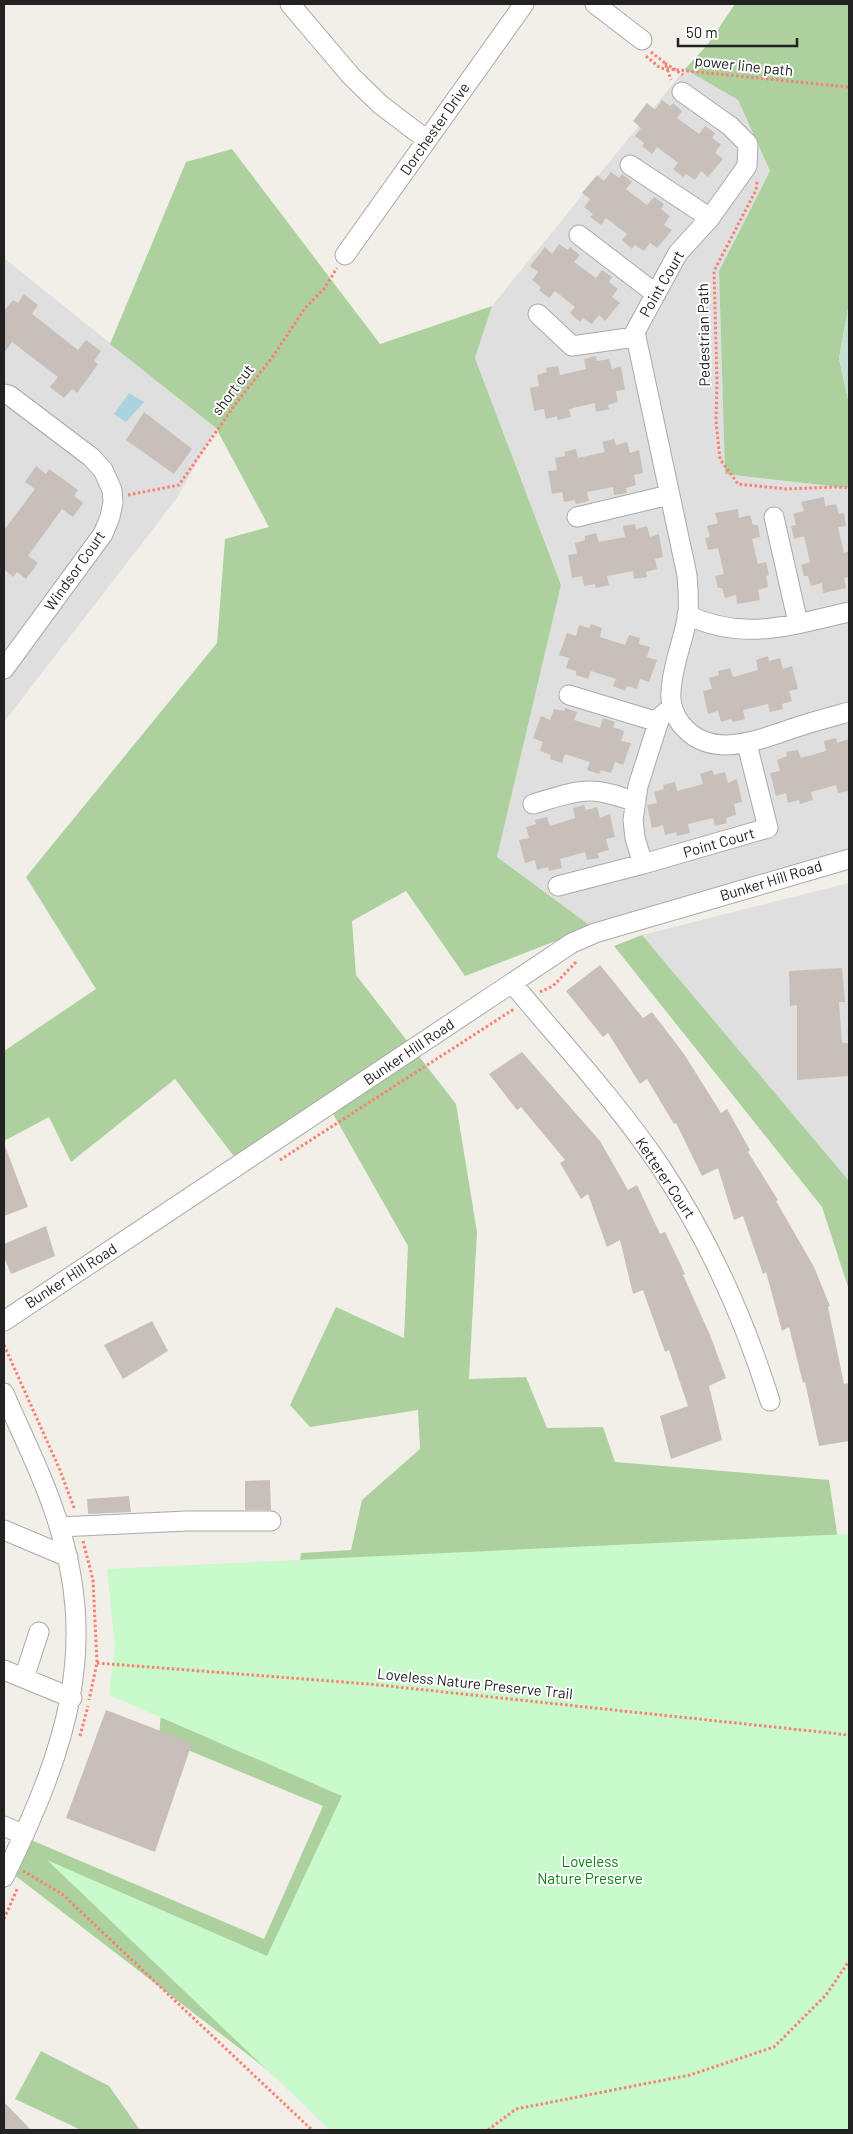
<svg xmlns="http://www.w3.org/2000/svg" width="853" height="2134" font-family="Barlow,sans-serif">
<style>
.residential{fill:#e0dfdf}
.forest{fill:#add19e}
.wetland{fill:#c6e0d4}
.park{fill:#c8facc}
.water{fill:#aad3df}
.building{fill:#c7bfb8}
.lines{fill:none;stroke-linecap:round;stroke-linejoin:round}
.minor-casing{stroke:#a9a9a9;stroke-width:21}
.path{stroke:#fa8072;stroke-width:3;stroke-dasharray:2.5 2.5;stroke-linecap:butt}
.minor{stroke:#fff;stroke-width:19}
.labels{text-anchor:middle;stroke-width:4;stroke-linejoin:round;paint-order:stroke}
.street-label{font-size:15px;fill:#222;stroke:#fff}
.park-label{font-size:15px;fill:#0c8416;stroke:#fff}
</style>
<rect width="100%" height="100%" fill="#f2efe9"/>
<!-- residential -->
<path class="residential" d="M685,69l53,31 32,71 -51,100 6,203 124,14v375l-257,64 -95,-70 64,-272 -86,-227 17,-52z
M4,258l212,170 -39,70 -173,224z
M849,883v298l-207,-246z"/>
<!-- forest -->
<path class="forest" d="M735,4h114v300l-10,54 10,46v84l-124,-14 -6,-203 51,-100 -32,-71 -53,-31 23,-25z
M232,149l148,195 112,-38 -17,52 86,227 -64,272 95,70 -127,49 -59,-85 -54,30 4,54 100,129 21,128 -8,147 57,-2 21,51 56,-1 12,35 214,18 19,125 1,525 -523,-15 -322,-248 13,-33 247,105 59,-133 -164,-68 9,-122 128,-12 5,-51 50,-3 11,-50 58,-51 -2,-39 -108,17 -20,-22 46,-98 68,31 4,-92 -80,-141 -86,62 -67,-88 -104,83 -22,-45 -45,24v-90l92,-62 -70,-112 191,-234 8,-104 44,-12 -53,-99 -106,-84 76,-182z
M642,935l207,246v109l-27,-83 -208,-261z
M41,2051l68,35 31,44h-59l-66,-31z"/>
<!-- wetland -->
<path class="wetland" d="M849,304v100l-10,-46z"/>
<!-- park -->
<path class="park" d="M849,1534v596h-519l-283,-270 220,96 75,-160 -233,-101 6,-47 -8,-79z"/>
<!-- water -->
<path class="water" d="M129,393l15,9 -18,20 -12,-8z"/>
<!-- building -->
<path class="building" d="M662,100l8,6 3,-3 9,8 -5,7 22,16 6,-8 10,7 -3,5 9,6 -6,9 8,6 -15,18 -7,-6 -6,9 -9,-6 -3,3 -10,-8 5,-6 -21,-16 -5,7 -10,-8 2,-3 -9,-7 6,-8 -8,-7 14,-18 8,7z
M611,172l8,6 3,-4 10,8 -6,7 21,16 7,-8 10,7 -3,5 9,7 -6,9 8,5 -15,18 -7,-5 -6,8 -9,-6 -3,4 -10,-9 5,-6 -21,-16 -5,7 -11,-8 3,-3 -9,-7 6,-8 -8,-6 15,-18 7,6z
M559,244l9,6 2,-3 10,8 -6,7 22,16 6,-8 10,7 -3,5 9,7 -6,8 8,6 -15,18 -6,-6 -7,9 -9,-6 -3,4 -10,-9 5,-6 -20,-16 -6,7 -10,-8 2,-3 -9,-7 6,-8 -8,-6 15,-19 7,7z
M24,294l14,11 -6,9 46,36 8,-10 15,11 -7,10 4,3 -21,29 -5,-4 -8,9 -14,-11 8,-10 -46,-35 -8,11v-42l9,-11 5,3z
M596,356l1,5 12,-2 3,10 9,-3 4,24 -9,1 2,11 -10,3 1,4 -13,3 -1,-9 -26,6 2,8 -13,3 -1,-4 -11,3 -2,-10 -10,2 -4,-23 9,-2 -2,-11 10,-3 -1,-4 12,-2 2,9 26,-6 -2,-10z
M144,412l48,37 -18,25 -48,-34z
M614,439l2,6 11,-3 3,11 9,-3 4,23 -9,2 2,10 -10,3 1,5 -13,2 -1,-8 -26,5 2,9 -13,3 -1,-4 -11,2 -2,-10 -10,2 -4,-23 9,-1 -2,-12 10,-2 -1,-4 12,-3 2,9 27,-6 -3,-10z
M36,466l10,8 3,-5 29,21 -4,6 9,7 -10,14 -11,-8 -34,47 10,7 -12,16 -9,-7 -4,5 -9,-8v-39l31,-41 -10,-7z
M824,497l1,9 11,-2 3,10 5,-1 2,13 -8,1 6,26 5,-2v26l-5,1 2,10 -23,5 -1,-10 -11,3 -3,-10h-4l-3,-11 9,-3 -6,-26 -10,3 -3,-13 5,-1 -3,-11 11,-3 -3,-9z
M738,509l1,9 11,-3 3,10h5l2,12 -8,2 6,25 8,-2 3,13 -3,1 2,11 -10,3 2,10 -23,4 -1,-9 -11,3 -3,-10h-4l-3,-12 9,-2 -6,-26 -10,2 -3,-12 5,-1 -3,-11 11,-3 -3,-10z
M635,524l1,5 11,-3 3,11 9,-3 4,23 -8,2 2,10 -11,3 1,5 -13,2 -1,-8 -26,5 2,9 -13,3 -1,-4 -11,2 -2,-10 -10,2 -4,-23 9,-1 -2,-11 10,-3v-4l11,-3 3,9 26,-5 -2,-11z
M591,624l11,4 -2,9 25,8 4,-10 11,3 -1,6 11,3 -3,10 10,3 -8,22 -9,-3 -3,10 -10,-3 -2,5 -12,-5 3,-7 -25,-8 -3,8 -12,-4v-4l-10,-3 3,-10 -10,-3 8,-22 9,3 3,-11 10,3z
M768,656l1,5 11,-3 3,11 9,-3 6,23 -9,2 3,10 -10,3 1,5 -13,3 -2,-8 -25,6 2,9 -12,3 -2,-3 -10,3 -3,-11 -10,3 -5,-23 9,-2 -3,-11 10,-3 -1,-4 12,-3 3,9 25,-7 -2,-10z
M565,708l12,4 -3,8 26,8 3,-10 12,4 -2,5 11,4 -3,10 10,2 -8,22 -8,-3 -4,11 -10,-3 -2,4 -12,-4 3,-8 -25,-8 -3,9 -12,-4 1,-4 -11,-4 3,-9 -10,-4 8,-22 9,4 4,-11 10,2z
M836,738l1,5 12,-4v52l-11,2 -2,-8 -25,7 2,8 -13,4 -1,-4 -11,3 -2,-10 -10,3 -6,-23 10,-2 -3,-11 10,-4 -1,-4 12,-2 3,8 25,-7 -2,-10z
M712,770l2,5 11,-3 3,11 9,-4 5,23 -8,2 2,11 -10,3 1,5 -12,3 -2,-8 -25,6 2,9 -13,3 -1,-4 -11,3 -2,-10 -11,3 -5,-23 10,-2 -3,-11 10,-3 -1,-4 12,-3 2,9 26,-7 -3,-10z
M584,805l2,5 11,-3 3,11 10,-4 5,23 -9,2 3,11 -11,3 1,5 -12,2 -2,-8 -25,7 2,9 -13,3 -1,-4 -11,3 -2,-10 -10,3 -6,-23 10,-2 -3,-11 10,-3 -1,-4 12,-3 3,9 25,-8 -2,-10z
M600,965l43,53 9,-6 32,42 37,59 6,-4 23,41 -2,2 30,48 -2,1 38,66 16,39 -2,1 16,77 5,-1v58l-30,5 -14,-64 -2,1 -14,-56 -7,4 -16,-59 -3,2 -20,-58 -9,4 -16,-52 -16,8 -26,-53 -2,1 -27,-45 -7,5 -32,-51 -5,4 -37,-46z
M842,968l3,34h-6l3,41h7v33l-52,4v-75l-7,1 -1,-35z
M522,1052l78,89 28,49 9,-5 23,49 5,-2 20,42 -2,1 27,60 16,43 -17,8 13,54 -51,19 -11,-43 28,-10 -19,-56 -4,2 -22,-62 -10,4 -13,-54 -13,7 -19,-53 -7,5 -21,-36 5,-3 -44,-53 -4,3 -28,-36z
M4,1146h1l23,61 -24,9z
M46,1226l9,30 -44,18 -7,-17v-13z
M152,1321l16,30 -45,28 -19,-34z
M270,1480l1,30h-26v-29z
M129,1496l2,16 -43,2 -1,-15z
M106,1710l86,33 -37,109 -89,-34z
M4,2102l27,28h-27z"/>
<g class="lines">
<defs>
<path id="minor" d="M290,4l61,72 30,29 46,35
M595,4l47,36
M682,92l48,34 18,18 -1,22 -37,52 -32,35 -43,79 52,243c1,13 2,26 1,38 -4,27 -16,52 -17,79 -1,11 3,23 10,32 29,37 77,16 113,4 18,-6 37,-11 55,-16
M630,165l80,53
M579,235l77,59
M345,255l179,-251
M538,314l34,32 63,-9
M4,394l5,1 82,62 12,13 9,20 1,12 -3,15 -7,17 -99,135
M577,517l92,-22
M774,517l24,106
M687,615c59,27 103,10 162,-3
M569,695l89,27
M533,804c18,-5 38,-13 57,-13 15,0 31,6 46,11
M643,864l-8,-26 -2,-18 5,-34 22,-69 12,-10
M558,886l85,-22 125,-36 -21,-84
M512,983c50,60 104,118 148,183 48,72 84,152 110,235
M4,1321l568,-378 23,-10 254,-74
M4,1393c16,38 36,76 49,115 50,139 12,243 -49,369
M59,1527l128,-6h84
M4,1530l64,27
M4,1670l68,28
M24,1678l15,-46
M4,1826l20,9"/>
</defs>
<!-- minor casing -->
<use href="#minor" class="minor-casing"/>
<!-- path -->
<path class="path" d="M651,52l14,11 6,17
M646,56l14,12 189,19
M665,63l18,12
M757,182l-1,8 -42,81 3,111 -1,39 4,38 18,25 48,5 50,-2 13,1
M128,495l51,-10 55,-79 40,-51 31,-47 19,-19 13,-21
M540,992l13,-6 24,-25
M280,1160l234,-151
M4,1345l55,123 16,42
M83,1541l10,39 4,83 -8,37
M97,1663l272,21 480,51
M80,1736l8,-30
M23,1871l39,23 250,236
M4,1919l14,-32
M488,2130l28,-21 174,-34 84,-28 52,-52 23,-34"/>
<!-- minor -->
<use href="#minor" class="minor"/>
</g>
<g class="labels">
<!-- street labels -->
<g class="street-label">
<text transform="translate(744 66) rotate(6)" y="5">power line path</text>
<text transform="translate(435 129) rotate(-55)" y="5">Dorchester Drive</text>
<text transform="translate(662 284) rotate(-60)" y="5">Point Court</text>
<text transform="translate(704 335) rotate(-91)" y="5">Pedestrian Path</text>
<text transform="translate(233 390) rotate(-53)" y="5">short cut</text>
<text transform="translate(75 571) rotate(-55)" y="5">Windsor Court</text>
<text transform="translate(719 843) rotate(-16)" y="5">Point Court</text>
<text transform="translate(771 881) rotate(-17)" y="5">Bunker Hill Road</text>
<text transform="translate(409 1052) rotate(-34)" y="5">Bunker Hill Road</text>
<text transform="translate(665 1178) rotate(56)" y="5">Ketterer Court</text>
<text transform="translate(71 1276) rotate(-33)" y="5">Bunker Hill Road</text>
<text transform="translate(475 1684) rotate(6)" y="5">Loveless Nature Preserve Trail</text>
</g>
<!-- park labels -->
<g class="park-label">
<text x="590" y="1867">Loveless<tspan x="590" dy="17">Nature Preserve</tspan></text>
</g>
</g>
<!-- border -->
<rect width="853" height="2134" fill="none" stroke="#222222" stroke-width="10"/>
<!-- scale -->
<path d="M678 38v8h119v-8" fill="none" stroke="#222222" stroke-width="2.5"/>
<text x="686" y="38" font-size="15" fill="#222222" stroke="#ffffff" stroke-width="4" paint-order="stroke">50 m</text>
</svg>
